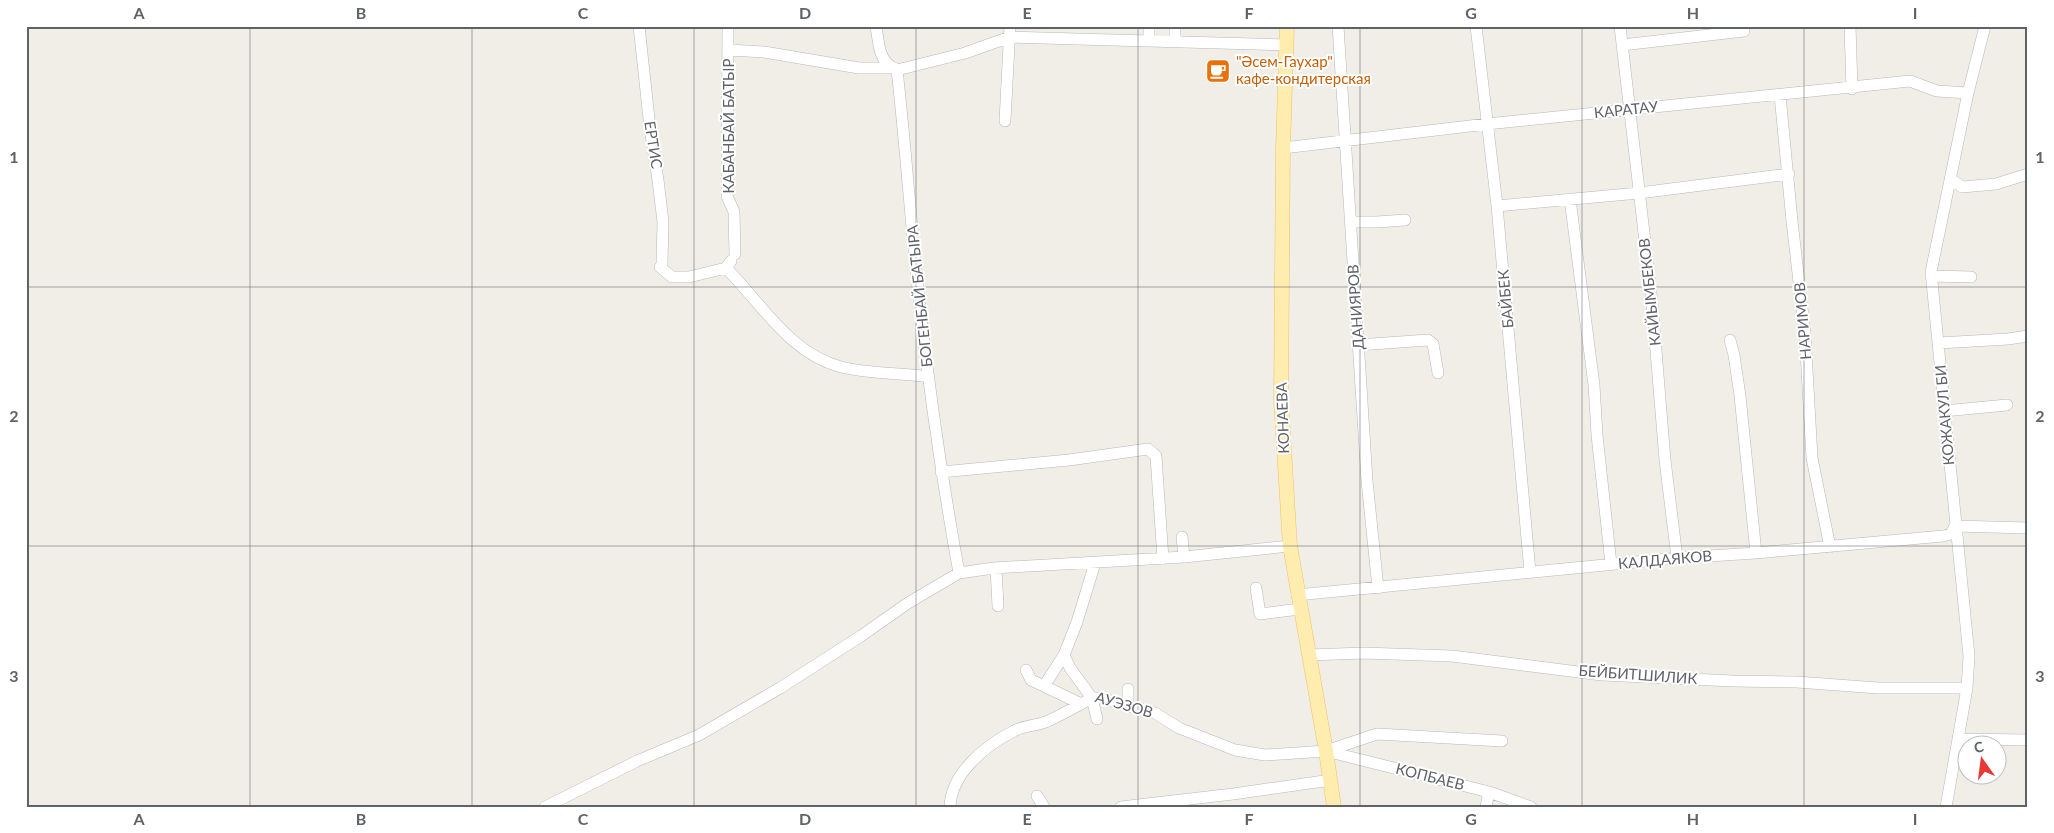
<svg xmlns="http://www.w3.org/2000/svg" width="2054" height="833" font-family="Lato,sans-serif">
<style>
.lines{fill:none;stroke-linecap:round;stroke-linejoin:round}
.minor-casing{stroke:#b5b8bc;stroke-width:12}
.major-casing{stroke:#f1c060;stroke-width:15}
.minor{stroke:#fff;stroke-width:11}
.major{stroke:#ffedaf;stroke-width:14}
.grid{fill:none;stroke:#5f6368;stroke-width:1;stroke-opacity:0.55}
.labels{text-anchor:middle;stroke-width:4;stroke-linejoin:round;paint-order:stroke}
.food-label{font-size:15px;fill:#c56008;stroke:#fff;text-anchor:start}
.street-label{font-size:15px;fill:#5f6368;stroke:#fff}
.neatline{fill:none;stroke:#5f6368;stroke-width:2}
.grid-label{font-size:16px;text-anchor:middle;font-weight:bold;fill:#5f6368}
</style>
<rect width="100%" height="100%" fill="#f1eee8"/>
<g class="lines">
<defs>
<path id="minor" d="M639,26l11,102 8,52 5,42 -1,41
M728,26l-1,170 7,16 1,42
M876,26c3,17 2,36 20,43
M1149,26v15
M1175,26v15
M1338,26l29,455 11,107
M1476,26l21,180 33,366
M1620,26l32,276 13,158 12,98
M1850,26l2,63
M1622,45l122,-14
M729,50l35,2 95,16h34
M897,70c9,79 14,158 23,237 10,89 23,178 39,266
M897,70l68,-17 45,-16 276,8
M1780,95l12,126 13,113 7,124 18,89
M1005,121l5,-95
M1283,148l204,-24 423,-43 27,10 31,2
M1951,179l11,8 34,-3 32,-10
M1570,199l24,186 3,50 14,129
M1497,206l142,-13 150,-19
M1350,222h27l28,-2
M660,267l12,10h17l37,-9 5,-7
M726,268c36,36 63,85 115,99 29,7 59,6 88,10
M1931,276l40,1
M1730,340l4,15 6,41 16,157
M1939,343l69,-4 20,-3
M1358,345l70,-5 5,4 5,29
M1944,411l63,-6
M941,472l128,-12 79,-11 8,7 7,103
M1182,537l2,20
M1095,563l-18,59 -13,33 6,13 22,30h8l55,15 24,15 56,22 30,5 61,-4 51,-17 125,7
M996,568l2,38
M1256,588l4,26 40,-5
M1297,595l380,-37 79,-5 187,-17 8,-2 4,-8 73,2
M1064,655l-20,31 37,18
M1309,655l55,-2 88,3 150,19 131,6 64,1 81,6h89
M1026,670l5,10 13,6
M1128,689v17
M1960,739l68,1
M1326,751l163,41 42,15
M1037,796l7,11
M545,807l92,-46 62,-26 81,-47 81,-52 47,-33 51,-30 35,-5 190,-11 106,-11
M950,807c1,-34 36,-62 64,-76 10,-6 23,-5 34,-10 15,-7 29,-15 44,-23l5,21
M1121,807l112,-13 98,-14
M1486,807l3,-15
M1946,807l21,-119 2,-32 -38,-384 37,-179 17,-67"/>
<path id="major" d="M1287,26l-4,122 -2,252 9,146 36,205 8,56"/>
</defs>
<!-- minor casing -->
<use href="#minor" class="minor-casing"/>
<!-- major casing -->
<use href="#major" class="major-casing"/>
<!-- minor -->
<use href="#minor" class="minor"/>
<!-- major -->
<use href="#major" class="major"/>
</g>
<!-- grid -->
<path class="grid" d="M250,26v781M472,26v781M694,26v781M916,26v781M1138,26v781M1360,26v781M1582,26v781M1804,26v781M26,287h2002M26,546h2002"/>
<!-- icons -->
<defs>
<symbol id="cafe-square" viewBox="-11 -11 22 22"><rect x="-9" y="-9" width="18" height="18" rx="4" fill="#e8710a" stroke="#fff"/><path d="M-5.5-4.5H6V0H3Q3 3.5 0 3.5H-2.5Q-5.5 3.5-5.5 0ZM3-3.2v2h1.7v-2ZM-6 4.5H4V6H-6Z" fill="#fff"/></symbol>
</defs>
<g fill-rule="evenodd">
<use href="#cafe-square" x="1204" y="57" width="28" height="28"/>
</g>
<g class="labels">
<!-- food labels -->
<g class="food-label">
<text x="1236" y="67">"Әсем-Гаухар"<tspan x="1236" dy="17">кафе-кондитерская</tspan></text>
</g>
<!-- street labels -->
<g class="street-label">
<text transform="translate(1626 110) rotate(-6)" y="5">КАРАТАУ</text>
<text transform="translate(729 126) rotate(-90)" y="5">КАБАНБАЙ БАТЫР</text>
<text transform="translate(653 145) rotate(81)" y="5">ЕРТИС</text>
<text transform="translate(1650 292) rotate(-96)" y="5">КАЙЫМБЕКОВ</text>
<text transform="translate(920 296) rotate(-96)" y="5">БОГЕНБАЙ БАТЫРА</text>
<text transform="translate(1506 299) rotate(-95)" y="5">БАЙБЕК</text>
<text transform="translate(1356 307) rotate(-94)" y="5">ДАНИЯРОВ</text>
<text transform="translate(1803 321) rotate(-95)" y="5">НАРИМОВ</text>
<text transform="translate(1945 415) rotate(-95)" y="5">КОЖАКУЛ БИ</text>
<text transform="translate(1283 418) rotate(-92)" y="5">КОНАЕВА</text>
<text transform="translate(1665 560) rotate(-5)" y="5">КАЛДАЯКОВ</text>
<text transform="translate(1638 675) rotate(4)" y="5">БЕЙБИТШИЛИК</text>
<text transform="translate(1124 705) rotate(16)" y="5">АУЭЗОВ</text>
<text transform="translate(1430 777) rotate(14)" y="5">КОПБАЕВ</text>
</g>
</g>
<!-- border -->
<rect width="2054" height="833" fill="none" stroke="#ffffff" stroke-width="55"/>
<!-- north arrow -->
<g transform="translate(1982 760) rotate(346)"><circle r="24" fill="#ffffff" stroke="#bfc1c3"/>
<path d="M0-4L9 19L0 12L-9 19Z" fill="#e93935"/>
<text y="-8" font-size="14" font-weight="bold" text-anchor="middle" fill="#5f6368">С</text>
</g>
<rect x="28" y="28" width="1998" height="778" class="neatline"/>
<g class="grid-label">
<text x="139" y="19">A</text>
<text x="361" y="19">B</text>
<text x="583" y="19">C</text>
<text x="805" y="19">D</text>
<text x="1027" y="19">E</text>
<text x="1249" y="19">F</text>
<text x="1471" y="19">G</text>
<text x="1693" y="19">H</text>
<text x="1915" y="19">I</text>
<text x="14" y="163">1</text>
<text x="2040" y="163">1</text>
<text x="14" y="422">2</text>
<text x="2040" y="422">2</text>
<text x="14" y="682">3</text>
<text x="2040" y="682">3</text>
<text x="139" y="825">A</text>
<text x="361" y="825">B</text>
<text x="583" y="825">C</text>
<text x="805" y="825">D</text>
<text x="1027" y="825">E</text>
<text x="1249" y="825">F</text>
<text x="1471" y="825">G</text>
<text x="1693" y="825">H</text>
<text x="1915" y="825">I</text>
</g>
</svg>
